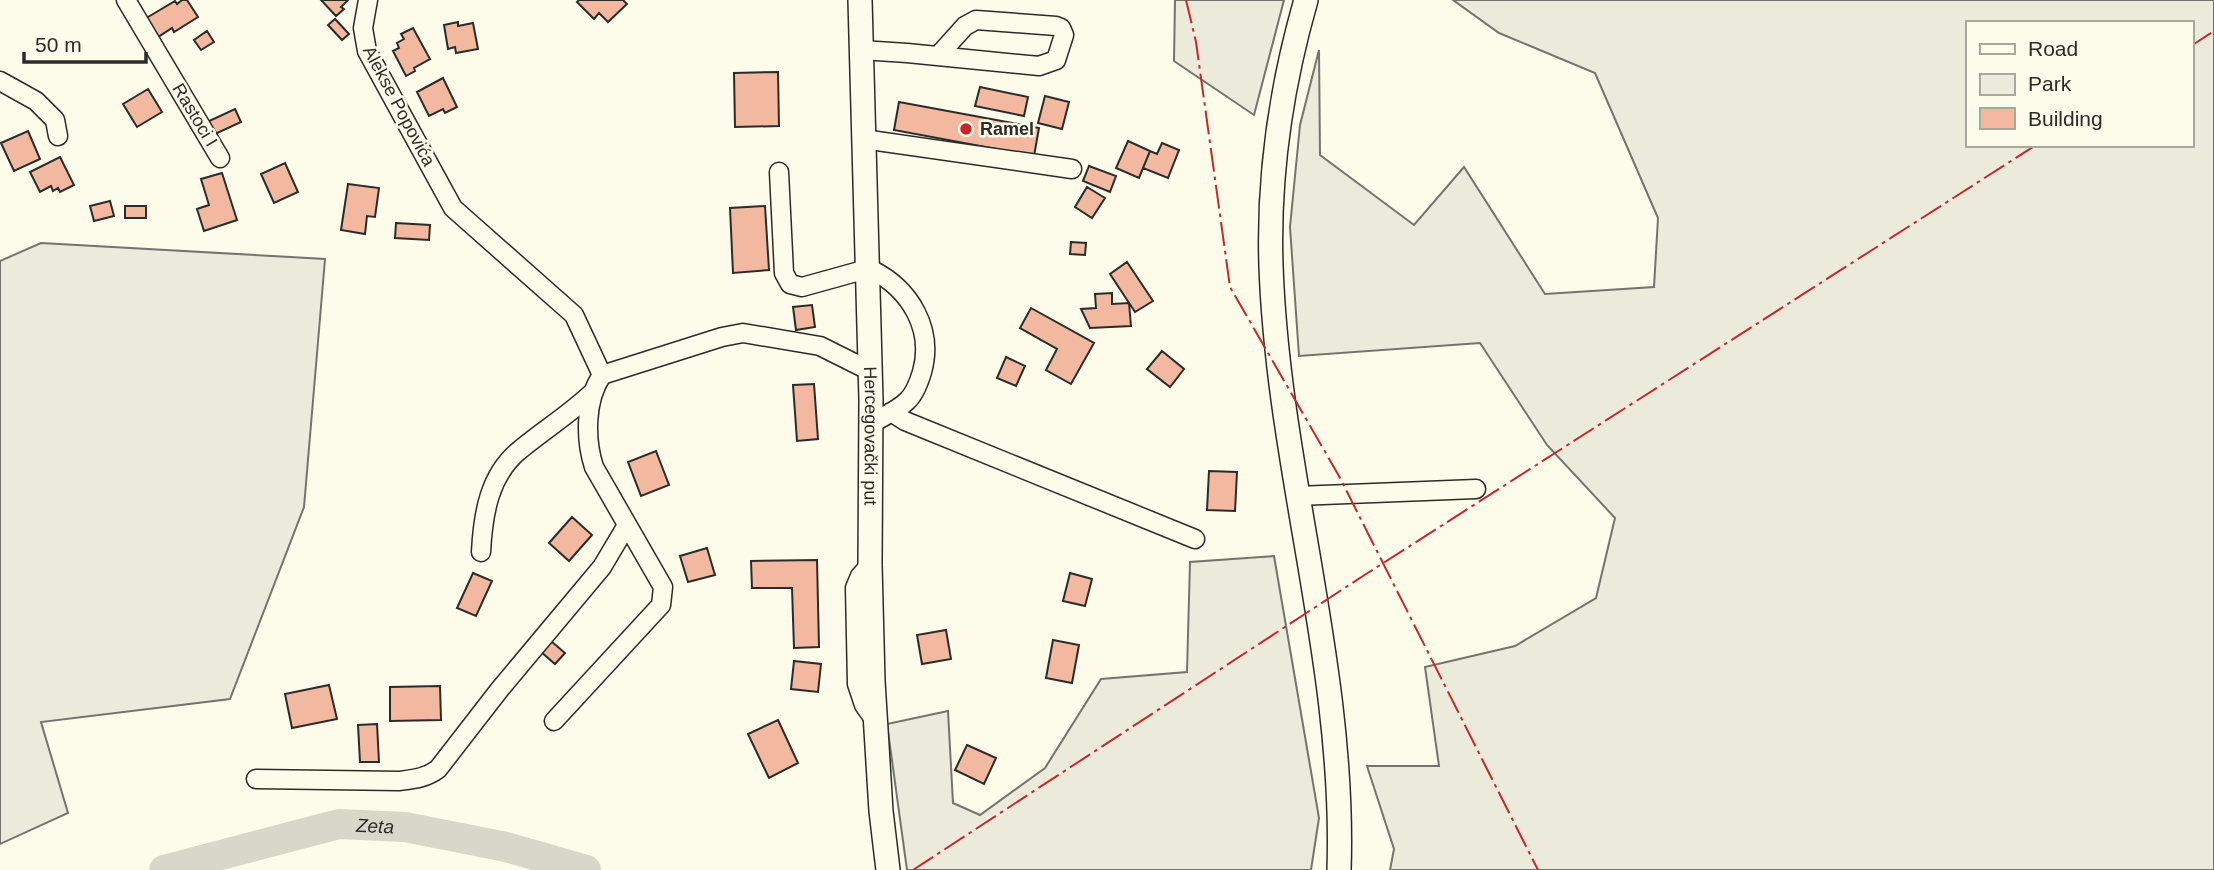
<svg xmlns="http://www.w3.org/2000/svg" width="2214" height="870" font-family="Arial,sans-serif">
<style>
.green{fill:#ecebdb;stroke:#74746e;stroke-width:2;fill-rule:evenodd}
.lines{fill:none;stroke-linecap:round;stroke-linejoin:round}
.river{stroke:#d8d7c9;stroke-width:30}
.building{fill:#f2b8a0;stroke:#2b2b2b;stroke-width:2}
.minor-casing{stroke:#2b2b2b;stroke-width:21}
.major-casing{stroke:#2b2b2b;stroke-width:26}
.minor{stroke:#fdfbea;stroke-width:18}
.major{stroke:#fdfbea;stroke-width:23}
.power{stroke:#c62828;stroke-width:2;stroke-dasharray:24 5 3.5 5;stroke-linecap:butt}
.poi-dot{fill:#c62828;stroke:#fdfbea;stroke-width:2.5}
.labels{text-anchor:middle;stroke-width:5;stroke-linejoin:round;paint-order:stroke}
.street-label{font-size:18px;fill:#2b2b2b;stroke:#fdfbea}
.poi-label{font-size:18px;font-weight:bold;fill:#2b2b2b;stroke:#fdfbea;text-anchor:start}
.water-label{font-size:19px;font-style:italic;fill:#2b2b2b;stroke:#fdfbea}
</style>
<rect width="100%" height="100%" fill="#fdfbea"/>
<!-- green -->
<path class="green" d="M1175,0h109l-30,115 -80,-54z
M1453,0h761v870h-824l4,-21 -27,-83h72l-14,-99 90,-21 81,-48 19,-80 -68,-73 -67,-102 -181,13 -9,-129 10,-102 19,-75 1,105 94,70 50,-58 81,127 109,-7 4,-69 -63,-145 -96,-40zM1967,23h224v122h-224z
M41,243l284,16 -21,248 -74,192 -189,23 27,91 -68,31v-583z
M1274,556l45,262 -8,52h-404l-20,-146 61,-13 5,92 27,12 65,-47 56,-89 86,-7 3,-110z"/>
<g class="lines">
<!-- river -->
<path class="river" id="s1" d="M164,870l175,-46 66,3 101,20 80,23"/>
</g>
<!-- building -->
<path class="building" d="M182,0h5l11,17 -24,15 -2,-4 -17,11 -12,-19 32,-19 2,3z
M321,0h27l-7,7 3,2 -8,7z
M579,0h44l4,4 -19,18 -9,-9 -5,6 -17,-17z
M335,19l14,15 -7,6 -14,-15z
M458,22v4l15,-3 5,26 -22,4 -1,-6 -7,2 -4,-24z
M413,28l17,31 -16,9 1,3 -9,5 -13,-25 6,-3 -2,-5 7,-4 -3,-5z
M207,31l7,11 -13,8 -7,-10z
M778,72l1,54 -44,1 -1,-54z
M443,78l14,29 -12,6 -2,-4 -14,7 -12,-24z
M980,87l48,10 -4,19 -49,-10z
M148,89l14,23 -25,15 -14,-23z
M1045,96l24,6 -7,27 -24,-6z
M899,102l140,26 -5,28 -140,-26z
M235,109l6,13 -28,13 -6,-13z
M28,131l12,28 -26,12 -13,-28z
M1128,141l22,10 -11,27 -23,-10z
M1162,143l17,7 -11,28 -25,-10 7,-17 7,3z
M60,157l14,28 -14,7 -2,-4 -5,3 -2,-5 -11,6 -10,-20z
M285,163l13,29 -24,11 -13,-29z
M1089,166l27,10 -6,16 -27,-11z
M222,173l15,47 -33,11 -7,-22 12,-4 -8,-26z
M348,184l31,4 -4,29 -8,-1 -2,18 -24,-4z
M1087,187l18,11 -13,20 -17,-11z
M110,201l4,15 -20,5 -4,-15z
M125,206h21v12h-21z
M765,206l4,64 -36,3 -3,-65z
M396,223l34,2 -1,15 -34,-2z
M1071,242l15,1 -1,12 -15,-1z
M1127,262l26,39 -18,11 -25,-38z
M1112,293v11l17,-1 2,23 -41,2 -9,-19 15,-1 -1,-14z
M812,305l3,22 -19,3 -3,-23z
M1031,308l63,35 -23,41 -25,-14 11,-21 -37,-21z
M1162,351l22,18 -14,18 -23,-18z
M1006,357l19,9 -9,20 -19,-8z
M814,384l4,55 -21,2 -4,-56z
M656,451l13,34 -28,11 -13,-34z
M1209,471l28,1 -2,39 -28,-1z
M572,517l20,18 -23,26 -20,-18z
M707,548l8,27 -27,7 -8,-26z
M817,560l2,87 -25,1 -2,-60h-40l-1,-27z
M473,573l19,8 -16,35 -19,-8z
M1070,573l22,6 -7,27 -22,-5z
M946,630l5,29 -29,5 -5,-29z
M1053,640l26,5 -7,38 -26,-5z
M551,641l14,12 -10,11 -14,-12z
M794,661l27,3 -3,28 -27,-3z
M329,685l8,34 -45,9 -7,-34z
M440,686l1,34 -51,1v-34z
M778,720l20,43 -29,15 -21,-44z
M377,724l2,38h-19l-2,-37z
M967,745l29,13 -12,26 -29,-14z"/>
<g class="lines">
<defs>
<path id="minor" d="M126,0l94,158
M368,0l-5,28 4,23 86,157 121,107 28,60
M861,50l46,3 132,13 17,-6 8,-25 -3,-7 -5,-2 -80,-6 -11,6 -27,30
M0,81l36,20 19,19 3,16
M863,139l209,30
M779,172l5,101 6,11 12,3 65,-18 5,1c38,19 62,59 50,102 -3,10 -7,22 -15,29 -9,9 -25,16 -36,23
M891,412l14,9 290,118
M1297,496l179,-7
M481,552c2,-38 8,-78 40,-103 24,-20 49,-35 72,-57
M870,565l-10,11 -5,12 2,96 7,21 10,14
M554,721l107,-116 2,-18 -69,-120c-9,-28 -9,-67 8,-92l120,-38 21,-4 77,13 50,25
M256,779l143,2c15,-2 27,-3 39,-12l62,-80 102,-122 25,-42"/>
<g id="major">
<path id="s2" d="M860,0l11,400 -1,165 3,116 8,130 7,59"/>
<path d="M1306,0c-25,87 -38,176 -35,266 7,203 75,401 68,604"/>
</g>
</defs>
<!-- minor casing -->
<use href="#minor" class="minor-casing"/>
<!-- major casing -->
<use href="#major" class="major-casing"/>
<!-- minor -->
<use href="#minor" class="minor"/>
<!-- major -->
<use href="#major" class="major"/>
<!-- power -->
<path class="power" d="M1186,0l10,42 34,245 109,189 199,394
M2191,46l23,-15
M913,870l450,-294 673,-431"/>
</g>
<!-- markers -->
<circle class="poi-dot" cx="966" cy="129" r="7"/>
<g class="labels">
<!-- street labels -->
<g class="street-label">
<text transform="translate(399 106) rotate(62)" y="6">Alekse Popovića</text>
<text transform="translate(195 115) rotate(59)" y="6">Rastoci I</text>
<text dy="6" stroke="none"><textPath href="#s2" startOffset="436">Hercegovački put</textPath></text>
</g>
<!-- poi labels -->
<g class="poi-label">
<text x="980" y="135">Ramel</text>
</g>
<!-- water labels -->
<g class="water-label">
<text dy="7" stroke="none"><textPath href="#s1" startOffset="217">Zeta</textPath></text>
</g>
</g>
<!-- legend -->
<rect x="1966" y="21" width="228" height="126" fill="#fdfbea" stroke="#a9a89e" stroke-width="2"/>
<rect x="1980" y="44" width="35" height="10" fill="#fdfbea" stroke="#a9a89e" stroke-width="2"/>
<text x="2028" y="56" font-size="21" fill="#2b2b2b">Road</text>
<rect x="1980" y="74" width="35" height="21" fill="#ecebdb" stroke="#a9a89e" stroke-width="2"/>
<text x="2028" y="91" font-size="21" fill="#2b2b2b">Park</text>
<rect x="1980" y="108" width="35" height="21" fill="#f2b8a0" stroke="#a9a89e" stroke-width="2"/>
<text x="2028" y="126" font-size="21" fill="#2b2b2b">Building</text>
<!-- scale -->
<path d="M24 52v10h122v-10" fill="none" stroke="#2b2b2b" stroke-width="3.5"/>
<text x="35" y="52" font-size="21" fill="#2b2b2b" stroke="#fdfbea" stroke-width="5" paint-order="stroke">50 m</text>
</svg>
